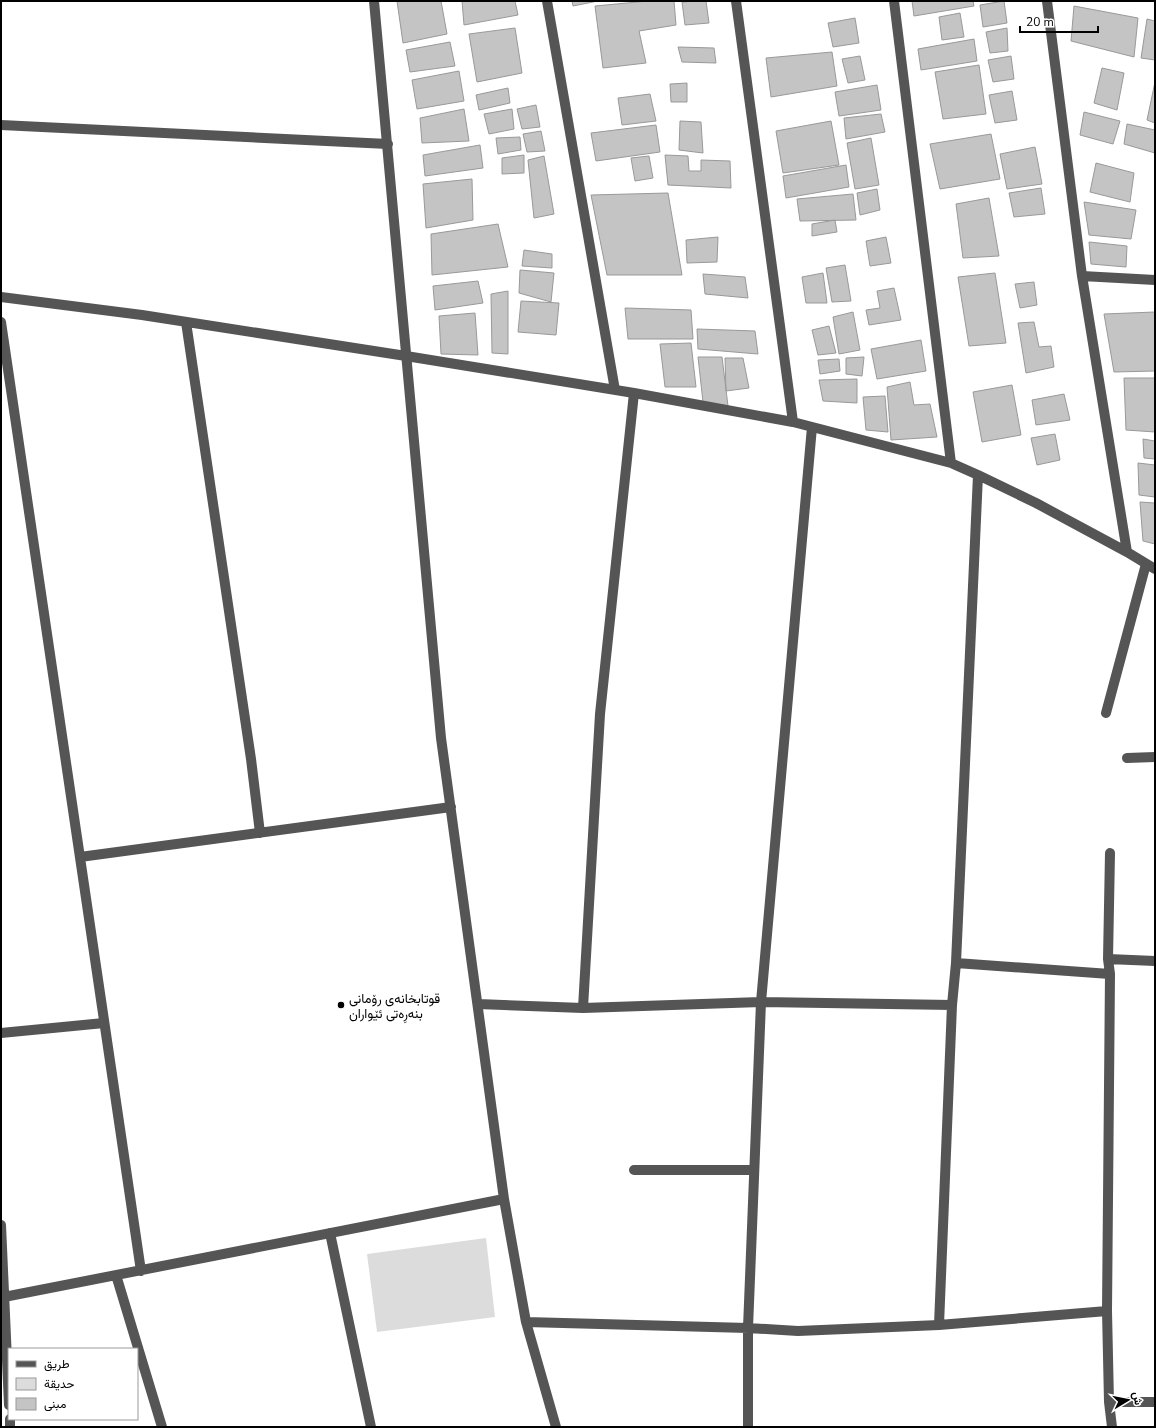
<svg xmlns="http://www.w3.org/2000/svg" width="1156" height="1428" font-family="'Nunito Sans',Vazirmatn,sans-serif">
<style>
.green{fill:#dcdcdc}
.building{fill:#c4c4c4;stroke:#999}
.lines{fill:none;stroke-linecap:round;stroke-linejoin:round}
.minor{stroke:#555;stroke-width:10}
.poi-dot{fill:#000;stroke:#fff;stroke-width:1.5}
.labels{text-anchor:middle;stroke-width:4;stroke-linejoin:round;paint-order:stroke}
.poi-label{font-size:13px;fill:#000;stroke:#fff;text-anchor:start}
</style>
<rect width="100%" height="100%" fill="#fff"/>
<!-- green -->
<path class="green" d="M486,1238l9,79 -118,15 -10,-78z"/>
<!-- building -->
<path class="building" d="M397,1h44l6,33 -44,9z
M462,1h53l3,14 -54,10z
M572,1h26l-25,5z
M648,1h26l2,24 -37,6 7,32 -43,5 -8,-62z
M697,1h9l3,22 -24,2 -3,-23z
M912,1h61l1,5 -60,10z
M1004,1l3,22 -24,4 -3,-22z
M1074,6l64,12 -4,39 -63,-16z
M960,13l4,24 -22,3 -3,-23z
M855,18l4,25 -26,4 -5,-24z
M1147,19l8,2v39l-14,-2z
M515,28l7,45 -45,9 -8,-48z
M1007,28l1,23 -18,2 -4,-21z
M974,39l3,22 -56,9 -3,-21z
M450,42l5,24 -45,6 -4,-22z
M678,47l36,1 2,15 -34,-1z
M832,52l5,34 -66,11 -5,-39z
M860,56l5,24 -17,3 -6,-24z
M1011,56l3,23 -21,3 -5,-22z
M979,65l7,49 -43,5 -8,-47z
M1102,68l22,5 -7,37 -23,-7z
M459,71l5,30 -47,8 -5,-29z
M1155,82v41l-8,-3z
M687,83v19h-16l-1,-18z
M877,85l4,25 -42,6 -4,-24z
M508,88l2,15 -31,7 -3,-15z
M1012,91l5,29 -22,3 -6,-28z
M650,94l6,27 -34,4 -4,-27z
M536,105l4,22 -18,2 -5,-20z
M464,109l5,32 -47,2 -2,-25z
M512,109l2,20 -25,5 -5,-20z
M1084,112l36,9 -7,23 -33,-9z
M881,114l4,18 -39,7 -2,-21z
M680,121l21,1 2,31 -24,-3z
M831,121l8,44 -56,8 -7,-42z
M1127,124l28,6v23l-31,-9z
M656,125l4,27 -64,9 -5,-28z
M541,131l4,20 -18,1 -4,-18z
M991,134l9,45 -60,10 -10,-45z
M520,137l1,13 -23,4 -2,-16z
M871,138l8,47 -24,4 -8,-46z
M480,145l3,23 -58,8 -2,-21z
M1035,147l7,37 -35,5 -7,-35z
M524,155v18l-22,1v-16z
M665,155l23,1 1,15h12v-11l29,1 1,27 -63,-3z
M544,156l10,58 -20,4 -6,-58z
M649,156l4,22 -18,3 -4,-23z
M1096,163l38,10 -4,29 -40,-10z
M846,165l3,22 -63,11 -3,-22z
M472,179l1,41 -47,8 -3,-44z
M1041,188l4,26 -31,3 -5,-24z
M877,189l3,21 -20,5 -3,-22z
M668,193l14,82h-75l-16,-80z
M853,194l3,26 -56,1 -3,-22z
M989,198l10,58 -36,2 -7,-54z
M1084,202l52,8 -5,29 -42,-4z
M835,220l2,12 -25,4v-12z
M498,224l10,43 -76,8 -1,-41z
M718,237l-1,25 -30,1 -1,-23z
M886,237l5,26 -21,3 -4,-25z
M1089,242l38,4 -1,21 -35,-3z
M524,250l28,4v14l-30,-2z
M845,265l6,36 -19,1 -6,-34z
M520,270l34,3 -3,29 -32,-9z
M823,273l4,30h-21l-4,-26z
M995,273l11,70 -37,3 -11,-69z
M703,274l42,3 3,21 -43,-4z
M478,281l5,22 -48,7 -2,-24z
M1034,282l3,23 -17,3 -5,-24z
M894,288l7,32 -32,5 -3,-15 14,-2 -3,-17z
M508,291v63l-16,-1 -1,-59z
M521,301l38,2 -3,32 -38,-3z
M625,308l66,2 2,29h-65z
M853,312l7,38 -21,4 -6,-37z
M1155,312v59l-41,1 -10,-58z
M475,313l3,42 -37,-1 -2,-38z
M1034,322l5,25 12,-1 3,21 -28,6 -8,-50z
M829,326l7,27 -18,2 -6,-25z
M697,329l58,2 3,23 -60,-5z
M921,340l5,31 -49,8 -6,-30z
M691,343l5,44h-31l-5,-43z
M698,357h24l6,49 -25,-4z
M864,357l-2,19 -16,-2v-16z
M725,358h18l6,30 -23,3z
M839,359l1,12 -20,3 -2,-14z
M1124,378h31v54l-29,-2z
M857,379v24l-34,-2 -4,-21z
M910,382l4,23 16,-1 7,33 -46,3 -4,-53z
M1012,385l9,50 -39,7 -9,-50z
M1064,394l6,26 -34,5 -4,-25z
M885,396l3,36 -22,-2 -3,-33z
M1055,434l5,26 -23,5 -6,-27z
M1143,439l12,2v18l-11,-1z
M1138,463l17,2v32l-16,-2z
M1140,502l15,1v41l-12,-3z"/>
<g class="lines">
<!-- minor -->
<path class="minor" d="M374,1l67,737 63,461 22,123 30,105
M547,1l68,389
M736,1l57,421
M894,1l57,462
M1047,1l35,275 45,276
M1,125l387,19
M1082,276l73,4
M1,297l141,18 264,41 228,37 159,29 158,41 27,12 58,28 91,49 28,17
M1,322l140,949
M186,322l65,437 9,74
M1106,713l40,-149
M1127,758l28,-1
M1110,853l-2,106 2,15 -3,337 2,91 3,25
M80,857l371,-50
M1108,959l47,2
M956,963l154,11
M478,1004l105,4 178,-6 191,3
M583,1008l17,-294 34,-321
M1,1033l103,-10
M634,1170h120
M1,1225l8,180
M330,1233l41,194
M116,1275l46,152
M4,1297l500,-98
M526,1322l222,6 50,3 141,-6 168,-14
M939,1325l13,-320 4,-42 22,-488
M1109,1402h46
M10,1419v8
M748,1427v-99l13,-326 51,-575"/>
</g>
<!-- markers -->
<circle class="poi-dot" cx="341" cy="1005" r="4"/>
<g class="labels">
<!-- poi labels -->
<g class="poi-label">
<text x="349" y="1003">قوتابخانەی رۆمانی<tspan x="349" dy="15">بنەرِەتی ئێواران</tspan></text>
</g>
</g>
<!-- border -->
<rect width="1156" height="1428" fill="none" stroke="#000000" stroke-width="4"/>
<!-- legend -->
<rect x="8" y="1348" width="130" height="72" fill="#ffffff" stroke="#999999"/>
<rect x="16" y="1361" width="20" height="6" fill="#555555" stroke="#999999"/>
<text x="44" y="1368" font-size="12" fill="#000000">طريق</text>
<rect x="16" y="1378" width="20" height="12" fill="#dcdcdc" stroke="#999999"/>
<text x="44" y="1388" font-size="12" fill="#000000">حديقة</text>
<rect x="16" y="1398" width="20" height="12" fill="#c4c4c4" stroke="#999999"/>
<text x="44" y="1408" font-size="12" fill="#000000">مبنى</text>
<!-- north arrow -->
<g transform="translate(1128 1400) rotate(80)" stroke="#ffffff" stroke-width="3" paint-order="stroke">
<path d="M0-3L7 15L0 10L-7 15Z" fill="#000000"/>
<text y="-6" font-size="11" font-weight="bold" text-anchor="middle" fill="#000000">ش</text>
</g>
<!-- scale -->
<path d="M1020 26v6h78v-6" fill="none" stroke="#000000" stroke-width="2"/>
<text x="1026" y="26" font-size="12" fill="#000000" stroke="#ffffff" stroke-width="3" paint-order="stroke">20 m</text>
</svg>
